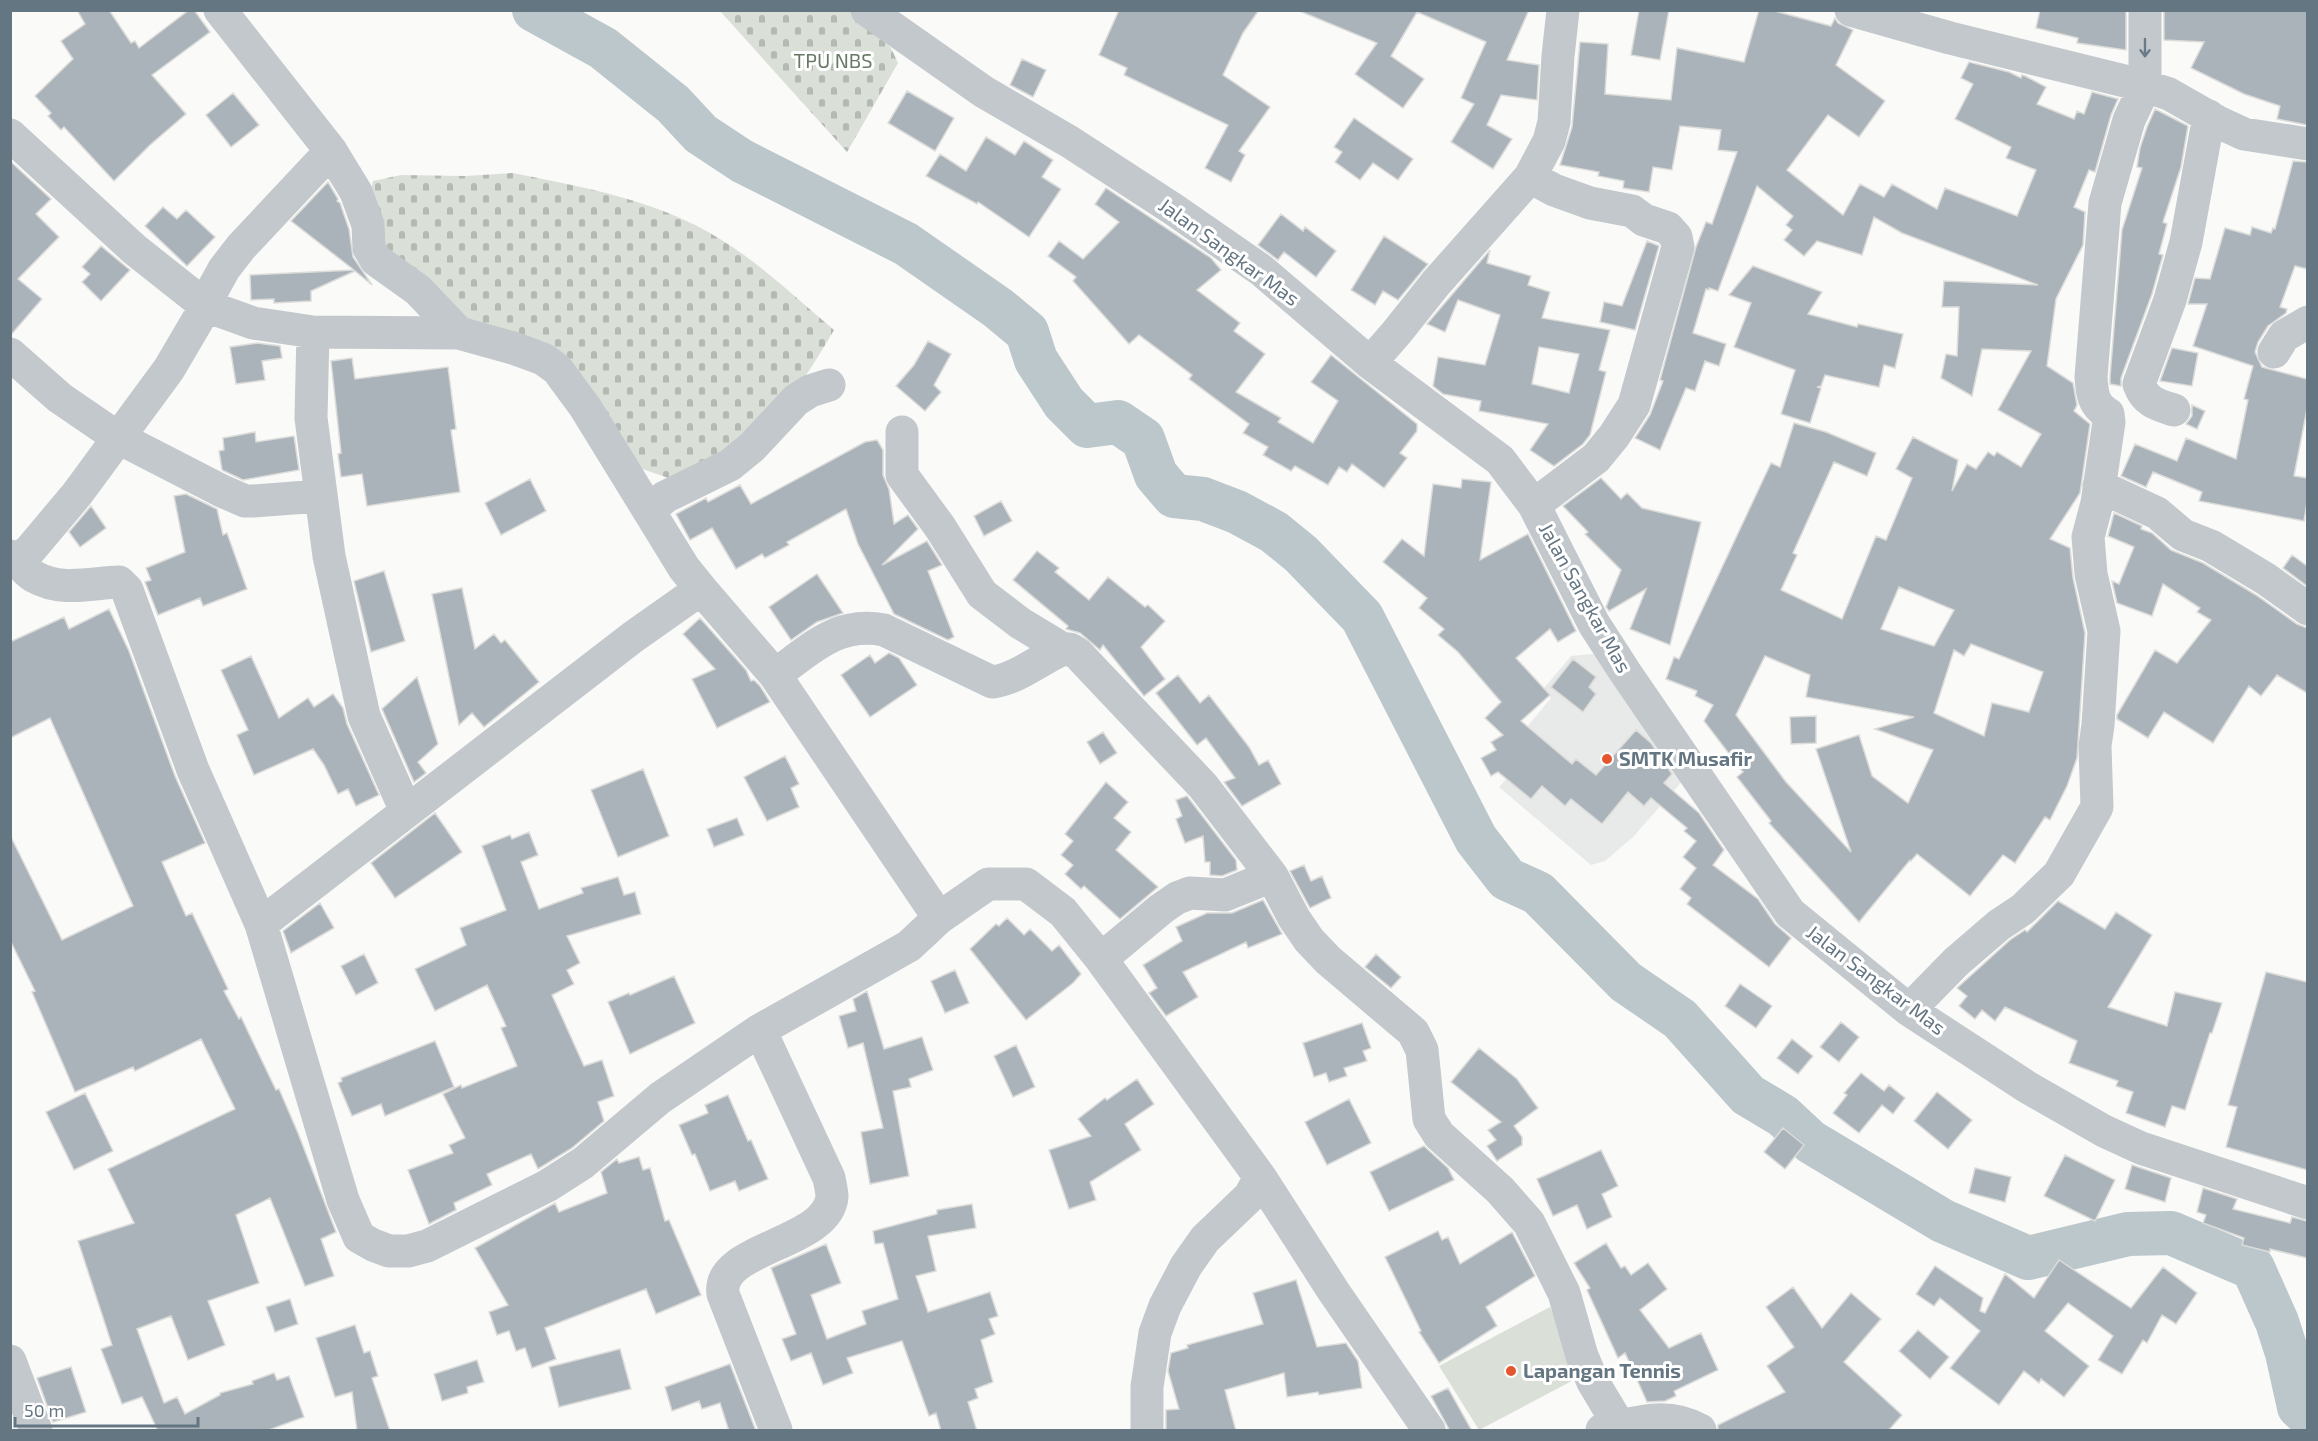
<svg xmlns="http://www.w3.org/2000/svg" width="2318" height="1441" font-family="'Exo 2',sans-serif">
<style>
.built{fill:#e8e9e9}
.cemetery{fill:url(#cemetery-stones)}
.garden{fill:#dadfd7}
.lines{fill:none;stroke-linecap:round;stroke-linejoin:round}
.river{stroke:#bbc7cb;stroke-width:44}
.building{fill:#aab3b9;stroke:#dcdcda;stroke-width:1.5;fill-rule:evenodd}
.minor{stroke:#c3c8cc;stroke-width:33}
.oneway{stroke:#6a7a87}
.poi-dot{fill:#e4572e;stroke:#fff;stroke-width:2}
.labels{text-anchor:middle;stroke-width:6;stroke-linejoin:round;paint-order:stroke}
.park-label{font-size:20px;fill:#687a64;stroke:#fff}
.street-label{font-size:20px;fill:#657683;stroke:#fff}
.poi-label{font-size:20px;font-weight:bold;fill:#657683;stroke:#fff;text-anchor:start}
</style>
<defs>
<pattern id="cemetery-stones" width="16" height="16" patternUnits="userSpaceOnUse" patternTransform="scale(1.5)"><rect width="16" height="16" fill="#dadfd7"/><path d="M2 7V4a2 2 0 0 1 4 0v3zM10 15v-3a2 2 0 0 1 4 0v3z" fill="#b4b9b4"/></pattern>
</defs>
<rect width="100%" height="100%" fill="#fafaf8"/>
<!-- built -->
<path class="built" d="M1623,651l71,117 -61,69 -28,24 -14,4 -92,-78 33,-36 -11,-17 30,-36 -7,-10 27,-32z"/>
<!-- cemetery -->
<path class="cemetery" d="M720,11h132l39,37 7,15 -51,89z
M512,173c71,14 146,27 208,66 41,25 77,60 114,91 -17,30 -62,101 -90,118 -22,13 -49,21 -73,31l-37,-13 -38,-56 -135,-87 -103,-79 15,-63 28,-6 64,1z"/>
<!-- garden -->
<path class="garden" d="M1550,1307l33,68 -104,55 -40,-64z"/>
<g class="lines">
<!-- river -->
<path class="river" d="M534,10l69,38 70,56 28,30 41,27 164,83 92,64 29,24 9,28 28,43 23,23 31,-4 25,17 13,36 18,21 29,3 34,13 37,20 27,22 61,63 114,222 31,40 31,14 88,89 54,37 68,76 35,21 28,26 132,79 85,37 100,-24 43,-1 82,35 24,54 10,31 12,54 9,8"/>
</g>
<!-- building -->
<path class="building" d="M77,10h32l22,33 4,-2 4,7 50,-38h5l16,22 -58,43 34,39 -36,31 -36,36 -50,-54 -3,3 -13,-14 3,-3 -16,-17 38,-37 -12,-18 24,-17z
M1119,10h140l-16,23 -20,42 47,32 -31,44 6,4 -14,27 -26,-14 23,-43 -104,-50 3,-7 -28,-13z
M1297,10h232l-22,50 32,5 -2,35 -36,-5 -14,30 25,14 -19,30 -42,-27 23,-38 -13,-6 25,-56 -69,-30 -26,44 33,23 -21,29 -48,-34 22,-31z
M1639,10h30l-9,50 -29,-5z
M1759,10h12l60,16 4,-8 3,5 15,7 -17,35 49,36 -26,36 -31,-22 -41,55 56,45 17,-31 24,13 8,-13 45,25 8,-21 72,28 19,-46 -30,-12 5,-11 -56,-28 18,-35 -12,-6 8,-16 40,10 12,6 1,-3 3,1 21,11 -9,17 37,15 3,-8 7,3 8,-22 26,7 -7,16 -16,57 -6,-2 -15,37 11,5 -2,33 -27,54 -9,67 26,17 4,22 -3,6 16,13 -10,69 -30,46 20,9 3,30 12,55 -8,125 -10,28 -17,34 -5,-3 -30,46 -12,-8 -33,41 -53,-42 -6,7 -1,-1 -51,62 -90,-99 2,-2 -34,-44 6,-5 -39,-51 9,-16 -18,-9 2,-5 -31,-12 8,-22 5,2 92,-196 9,4 14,-44 32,9 50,21 -9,23 -33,-14 -41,91 4,2 -16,35 61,29 34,-83 10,4 26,-62 -16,-9 17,-32 45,23 -6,31 15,-27 9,5 12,-17 6,4 3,-4 24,15 20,-33 -43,-24 33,-59 -49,-2 -10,47 -31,-18 5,-24 11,2 2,-49h-17l2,-26 94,4 -136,-52 -28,-16 -12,38 -45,-14 -13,15 -20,-16 8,-10 -6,-5 7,-9 -36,-30 -39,105 -9,-3v2l-3,-1 -13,44 33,11 -7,22 -14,-5 -10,30 -9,-3 -26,62 -25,-12 15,-23 13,-34 -3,-1 36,-133 10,-25 6,2 25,-72 -19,-2 3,-20 -41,-4 -8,44 -19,-3 -4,25 -26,-4 1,-7 -26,-5 1,-4 -39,-7 12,-38 8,-85 28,2 -3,50 66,6 6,-52 67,14zM1899,587l55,23 -20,36 -53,-17zM1971,644l72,28 -14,40 -37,-9 -8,33 -50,-23 20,-63 10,6zM1765,656l45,19 -4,22 108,20 -39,12 58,21 -25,53 -36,-27 -13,-41 -43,14 35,103 -65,-70 -50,-67z
M2040,10h86v40l-49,-7 1,-5 -42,-10z
M2164,10h143v115l-30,-6 3,-13 -36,-12 -53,-26 13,-26 -40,-2z
M1022,59l24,11 -13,27 -23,-12z
M907,91l47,27 -19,33 -47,-28z
M233,93l26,32 -28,22 -25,-32z
M2155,109l33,17 -7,41 -18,55 4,2 -8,30 4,1 -11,39 -31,84v8l-11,-2v-7l12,-147 20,-62 -5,-1 3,-19 7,-21z
M1354,118l59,41 -15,21 -25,-17 -13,17 -25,-18 7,-10 -8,-5z
M986,137l29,18 9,-14 29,19 -11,17 19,12 -32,48 -51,-35 -1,2 -51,-28 14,-22 26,17z
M10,161l41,38 -15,15 23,23 -41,42 24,20 -32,37z
M2293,161l14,1v107l-12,-3 -15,41 7,2 -1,4 -18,13 -10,16 -3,10 7,15 45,12v30l-13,67 13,2v24l-3,19 -105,-20 3,-9 -49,-20 -7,15 -25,-11 14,-32 42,17 9,-23 50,21 12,-59 -4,-1 9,-33 -60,-20 14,-42h-19l7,-26 15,1 15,-51 25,7 2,-8 19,6 2,-5 2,1z
M328,182l10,17 -1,2 3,2 9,26 4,28 19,28 -17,-14 -44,20v10l-37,2v-4l-23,1 -1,-25 104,-5 -63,-49z
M1106,188l105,70 10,12 -24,20 43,33 -6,8 31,23 -29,38 45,26 -3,4 35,21 25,-42 -27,-19 20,-27 86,69v7l-17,22 7,5 -23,30 -32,-24 -5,8 -8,-5 -11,18 -33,-19 -4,5 -28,-16 5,-8 -25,-14 6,-9 -60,-45 3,-4 -53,-40 -10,9 -56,-63 3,-4 -28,-21 11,-15 24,18 36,-37 -24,-18z
M163,207l14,12 9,-9 29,27 -28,29 -42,-40z
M1281,214l22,17 2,-4 31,24 -20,26 -32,-25 -6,8 -20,-15z
M1384,236l44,28 -30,36 -15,-9 -8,14 -24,-15z
M1647,241l12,5 -24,84 -35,-8 4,-20 18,4z
M101,246l29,24 -29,31 -19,-19 8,-8 -8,-7z
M1490,250l-3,13 44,13 -3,9 22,7 -8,26 68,12 -11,40 7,2 -16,63 -7,9 -29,22 -24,-16 18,-26 -69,-13 2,-10 -38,-7 -10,-8 5,-29 47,8 15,-50 -42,-15 -13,32 -18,-8zM1539,347l40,7 -10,39 -37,-9z
M1753,266l69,26 -14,22 49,13 1,-3 45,10 -8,34 -11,-3 -5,22 -54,-12 -4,11 -4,1 4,1 -11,35 -29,-9 14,-44 -61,-23 17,-44 -22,-8z
M928,341l23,13 -17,31 7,7 -16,19 -29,-25 18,-21z
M257,343l23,3 2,12 -20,3 3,19 -29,4 -6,-37z
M2172,348l26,5 -6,33 -32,-5z
M352,358l3,21 93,-12 8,62 -5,1 9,62 -93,14 -5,-32 -21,3 -3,-23 3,-1 -10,-92z
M2192,405l13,6 -8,18 -11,-5 6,-8z
M255,432l1,10 38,-6 5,34 -56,10 -21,-10 -3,-19 5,-1 -1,-12z
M877,440l6,10v25l6,14 5,35 14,-9 10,14 -36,36 45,-24 15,24 -14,6 26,66 -6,3 -54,-26 -36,-70 -12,-35 -59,33 2,3 -24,13 -3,-4 -26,15 -24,-41 -22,12 -14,-26 30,-16 2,4 32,-17 11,19 114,-62z
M1601,478l20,21 6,-6 15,15 59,14 -31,123 -40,-16 16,-40 -37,22 -3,-4 15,-37 -36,-36 3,-2 -25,-26z
M530,479l16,32 -45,24 -16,-32z
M1462,479l29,3 -11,78 48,-26 48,97 -18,11 -8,-13 -34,29 34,37 -29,26 51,43 4,-5 20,16 40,-45 15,13 21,31 -8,9 35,30 25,37 -11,15 45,34 17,25 16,14 -22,29 -82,-63 4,-6 -11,-9 16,-21 -13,-11 13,-16 -12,-10 3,-3 -36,-30 -7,8 -16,-14 -26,32 -31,-25 -6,7 -23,-20 -11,13 -33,-27 -7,4 -10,-18 15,-8 -5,-8 12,-7 -18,-17 16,-16 -43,-50 -20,-17 6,-6 -25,-21 8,-10 -44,-36 19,-23 22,17 9,-72 28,4z
M186,494l31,15 6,26 4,-2 20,56 -44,17 -3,-8 -42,17 -13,-33 6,-2 -5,-12 39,-16 -11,-56z
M1001,501l11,20 -28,15 -10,-20z
M91,506l15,22 -26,19 -11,-15z
M2114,513l28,13 -1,3 11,4 19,17 32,13 53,32 41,29 10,4v65l-30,-18 -16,21 -12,-10 -36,57 -49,-31 -16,26 -31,-19v-4l38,-65 22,13 34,-43 -14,-8 3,-4 -37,-24 -11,32 -35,-13 -5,-22 7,3 15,-37 -26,-11z
M1037,551l22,17 -4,4 34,28 19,-23 37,30 3,-2 17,16 -24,26 24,32 -21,17 -41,-51 -3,5 -20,-17 -14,-4 2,-3 -55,-46z
M2292,555l15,11v20l-24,-18z
M384,571l21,70 -34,11 -17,-71z
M817,574l26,39 -26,9 -26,18 -22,-33z
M462,588l13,61 19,-15 7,9 4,-3 34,42 -55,45 -12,-14 -13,12 -27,-131z
M109,609l20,42 46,125 30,67 -43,19 24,54 6,-3 36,76 -4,2 15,28 2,-2 35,73 3,-1 19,44 38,99 -15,7 13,37 -29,10 -35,-88 -34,17 23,68 -51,18 17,44 -37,15 -17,-44 -34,13 27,74 13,-6 8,17 35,-19v-2l33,-9 -1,-3 22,-8 3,7 12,-4 15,41 -38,14h-111l2,-2 -15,-32 -20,7 -21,-55 11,-4 -34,-104 56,-18 -26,-54 127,-60 -34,-70 -66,32 -2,-4 -58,25 -43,-100 3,-1 -25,-51v-105l52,105 71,-34 -83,-188 -40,20v-96l54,-25 5,12z
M700,618l46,52 5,11 3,-1 6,6 10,16 -53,26 -25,-49 23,-10 -32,-35z
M889,653l10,5 18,27 -47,32 -29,-42 29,-20 5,8z
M251,656l28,62 29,-20 6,9 19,-13 10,14 4,16 32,71 -23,11 -8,-17 -10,5 -14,-29 -11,-16 -59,26 -17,-40 11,-5 -27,-60z
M1573,659l23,18 -7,10 7,7 -13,18 -32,-25z
M1178,675l22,28 9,-8 40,52 10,18 9,-5 13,24 -39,22 -18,-24 11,-4 -29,-40 -9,7 -41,-52z
M417,677l21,67 -20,18 8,11 -12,9 -32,-73z
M1816,716v27l-25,1 -1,-27z
M1103,732l14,21 -17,11 -13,-22z
M785,756l14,28 -8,4 8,19 -32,14 -23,-44z
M643,769l26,67 -51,21 -27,-67z
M1106,782l22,20 -14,16 17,14 -15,18 42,37 -38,32 -36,-33 -3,3 -16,-15 8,-9 -12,-10 12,-14 -8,-7z
M1187,796l49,64 1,10 -15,6 -12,-1v-13h-5l-2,-26 -18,7 -9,-24 6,-3 -6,-16z
M435,813l27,39 -67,46 -24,-35z
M737,818l7,17 -30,12 -7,-18z
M529,832l9,23 -17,7 18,47 44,-16 -2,-5 37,-11 6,18 11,-3 6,22 -74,22 13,27 -13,7 7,14 -22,11 32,71 18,-6 12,36 -16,6 6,19 -32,27 -34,21 -7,-15 -44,20 5,11 -38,18 2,7 -27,14 -21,-54 45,-17 -4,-8 16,-7 -22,-44 18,-9 1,3 55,-22 -16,-38 5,-2 -19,-41 -52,26 -20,-42 51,-24 -6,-17 46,-18 -24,-64 28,-11 2,4z
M1304,865l7,16 11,-5 9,22 -21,10 -20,-37z
M1263,900l19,34 -34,14 -2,-6 -63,30 15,25 -32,19 -17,-23 8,-5 -14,-23 39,-24 -6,-14 31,-14h25z
M2058,901l47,28 11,-17 36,23 -44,72 59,19 8,-34 47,11 -10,30h-2l-25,77 -13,-4 -7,21 -39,-14 7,-21 -17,-6 2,-5 -49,-18 8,-22 -72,-34 -10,14 -13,-11 -7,9 -16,-13 8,-10 -10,-8 53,-48 15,-10 2,2z
M320,903l14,25 -43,25 -8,-22z
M1007,918l17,17 6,-6 22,22 7,-6 22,29 -8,9 -47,37 -56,-71 26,-25 3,2z
M364,954l14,29 -22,12 -15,-29z
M1376,954l25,23 -10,11 -26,-21z
M955,970l14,33 -24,10 -14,-32z
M2266,972l41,10v188l-81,-23 11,-40 -9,-2z
M674,976l21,47 -65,31 -22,-52 21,-9 1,2z
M1740,984l32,22 -16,22 -31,-22z
M867,991l17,58 38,-12 11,33 -24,9 2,8 -18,4 16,85 -39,8 -9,-52 22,-4 -20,-85 -15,5 -9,-32 17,-5 -3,-12z
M1841,1022l18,15 -20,25 -19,-15z
M1362,1023l9,25 -8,3 4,10 -23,7 3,8 -18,6 -3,-9 -12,4 -11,-34z
M1792,1039l21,17 -15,18 -21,-16z
M435,1041l19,46 -69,29 -4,-12 -29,12 -14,-33 4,-2 -1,-3z
M1016,1045l19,42 -22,10 -19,-41z
M1479,1048l38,31 21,29 -24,18 8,11v8l-25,16 -10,-15 9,-6 -8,-10 13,-8 -50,-40z
M1861,1073l23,18 5,-6 16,13 -12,16 -11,-9 -23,28 -26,-20 14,-18 -3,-2z
M1137,1079l17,25 -29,20 16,26 -51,32 6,18 -27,9 -20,-59 42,-14 -13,-17 27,-21 2,2z
M1937,1092l35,28 -24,29 -34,-28z
M85,1093l28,58 -39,19 -28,-58z
M728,1095l20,46 3,-1 17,39 -29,12 -4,-10 -25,10 -15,-37 -3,1 -13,-30 29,-12 -3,-8z
M1349,1099l22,44 -44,22 -22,-43z
M1783,1128l21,17 -19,24 -21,-17z
M1424,1146l24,22 6,12 -65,31 -19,-39z
M1601,1150l17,36 -16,8 10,23 -25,12 -10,-24 -24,11 -16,-37z
M2065,1155l50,25 -20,41 -51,-25z
M639,1157l4,13 7,-2 15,53 4,-1 32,75 -45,19 -10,-25 -101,39 11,31 -24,9 -7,-20 -9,3 -7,-20 -12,4 -8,-23 19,-7 -33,-57 80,-45 4,9 48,-19 -6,-21 16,-13 2,4z
M2132,1165l39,13 -6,24 -40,-13z
M1975,1168l36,9 -6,25 -36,-9z
M2203,1188l34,11 -4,10 57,14 2,-6 15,4v37l-37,-9v3l-28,-7 2,-7 -41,-15 3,-8 -9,-3z
M972,1204l4,24 -48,8 8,35 -20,5 12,36 62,-20 8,24 -9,3 6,15 -14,6 12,42 -18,7 3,9 -10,4 9,29h-36l-5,-18 -7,3 -27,-75 -55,17 6,15 -30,12 -12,-32 -20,8 -9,-22 14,-5 -25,-66 55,-24 15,39 -30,12 16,44 39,-15 -4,-13 36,-12 -15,-56 -8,1 -2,-13 64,-17v-4z
M1438,1231l4,9 6,-3 12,27 52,-32 23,44 -49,31 11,19 -58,37 -20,-31 2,-1 -36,-74z
M1606,1243l15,25 4,-2 6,9 17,-12 19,26 -27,21 29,38 32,-15 17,37 -44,21 2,5 -11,5 -18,1 -22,-49 -7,5 -31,-68 3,-2 -16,-25z
M2059,1260l72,48 32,-41 34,26 -21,31 -14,-9 -15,28 -4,-3 -21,34 -24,-14 15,-24 -45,-33 -23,28 44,35 -25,31 -23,-18 -2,4 -15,-12 -25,34 -49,-37 30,-37 -40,-33 -6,8 -18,-12 19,-28 48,32 -3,13 5,2 20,-39 29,24z
M1296,1280l21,67 29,-4 12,18 4,27 -43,7 -1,-3 -31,5 -3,-24 -59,17 11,41h-70v-21l13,-1 -11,-38 3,-18 17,-5 -1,-3 76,-21 -10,-31z
M1793,1287l29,41 29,-35 30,26 -37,43 58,53 -14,16h-170v-6l67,-33 -18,-26 27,-19 -28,-40z
M290,1299l8,25 -23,8 -9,-25z
M355,1325l9,28 6,-2 8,25 -6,2 18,53h-33l-5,-39 -17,5 -19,-59z
M1918,1330l31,27 -19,22 -31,-28z
M620,1349l11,40 -72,18 -10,-40z
M477,1360l7,22 -17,5 1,6 -26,8 -8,-27z
M730,1364l26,67h-27l-9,-28 -18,6 -3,-8 -27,10 -7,-24z
M71,1367l15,45 -33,10 -16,-44z
M1448,1388l24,43h-22l-19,-35z"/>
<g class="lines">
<!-- minor -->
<path class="minor" d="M220,10l111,141 25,41 12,33 1,23 7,12 42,30 41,43 54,15 30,11 14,10 28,38 99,161 17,21
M867,10l117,82 86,50 103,67 88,61 109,93 130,97 34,45 60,119 31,48 165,241 119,97 118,77 77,44 37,17 167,55
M1851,10l99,28 195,48 24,8 51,29 24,11 64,10
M10,135l124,114 72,57 47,17 60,9 146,1
M1530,177l24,13 36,13 42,8 12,9 24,8 8,9 2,10 -44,158 -20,31 -18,22 -62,47
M313,332l-2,86 18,138 35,160 42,95
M2274,352l10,-16 24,-14
M10,354l50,44 57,39 105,54 23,10h8l67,-5
M1370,363l27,-31 39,-49 94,-106 19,-36 5,-19 4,-66 5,-46
M2174,410c-16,-5 -29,-8 -35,-26l31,-84 16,-58 23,-126
M902,432v43l38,52 42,67 38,29 43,26
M2099,486l58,27 26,22 28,11 55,33 42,30
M649,511l16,-14 65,-32 22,-18 44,-47 14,-9 19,-6
M10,556c11,6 15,16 25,21 26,15 56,6 84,5l8,8 66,180 68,154 82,276 16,37 14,8 16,6h19l19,-5 120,-60 36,-23 77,-65 100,-68 149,-84 30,-28 49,-34h38l37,28 38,47 159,218 74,115 95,138
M18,561l12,-11 47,-56 92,-125 37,-63 7,-17 11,-20 17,-22 90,-96
M775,675c36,-26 62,-54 109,-45l108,52c25,-3 48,-23 71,-33h7l8,5 125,132 69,90 22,42 15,22 19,20 85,72 9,18 7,69 10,16 61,55 29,33 35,70 18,63 11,26 27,45
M261,924l372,-287 68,-48 74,86 164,243
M1101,959l60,-50 16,-11 13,-5 35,2 47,-19
M1909,1010l47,-48 43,-37 24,-16 36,-35 38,-67 -2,-61 3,-21 6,-94 -13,-57 -3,-37 9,-34 12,-81 -1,-8c-15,-9 -16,-21 -17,-37l14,-174 24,-83 16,-34v-76
M760,1030l69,148c1,6 3,13 3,19 -5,48 -116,50 -109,97l53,136
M10,1361l26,69
M1147,1430v-43l8,-54 10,-27 21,-40 19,-27 45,-43 10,-19
M1602,1430c36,-7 64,-19 98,0"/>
</g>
<!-- one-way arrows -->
<defs><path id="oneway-shaft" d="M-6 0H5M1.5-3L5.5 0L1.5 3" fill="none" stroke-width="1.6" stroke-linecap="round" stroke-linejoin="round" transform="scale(1.5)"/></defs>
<use class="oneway" href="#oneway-shaft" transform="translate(2145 48) rotate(90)"/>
<!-- markers -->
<g class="poi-dot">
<circle cx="1607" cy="759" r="6"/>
<circle cx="1511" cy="1371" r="6"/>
</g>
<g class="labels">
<!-- park labels -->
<g class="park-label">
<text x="833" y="68">TPU NBS</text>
</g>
<!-- street labels -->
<g class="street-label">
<text transform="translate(1229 252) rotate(36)" y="7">Jalan Sangkar Mas</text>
<text transform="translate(1585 598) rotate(61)" y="7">Jalan Sangkar Mas</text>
<text transform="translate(1876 980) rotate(37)" y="7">Jalan Sangkar Mas</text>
</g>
<!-- poi labels -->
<g class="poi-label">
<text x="1619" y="766">SMTK Musafir</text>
<text x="1523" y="1378">Lapangan Tennis</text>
</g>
</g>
<!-- border -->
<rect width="2318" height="1441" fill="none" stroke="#657683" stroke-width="24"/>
<!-- scale -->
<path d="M15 1417v9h183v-9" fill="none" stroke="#657683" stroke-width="3"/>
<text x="24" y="1417" font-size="18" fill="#657683" stroke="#ffffff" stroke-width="4.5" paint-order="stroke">50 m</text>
</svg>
